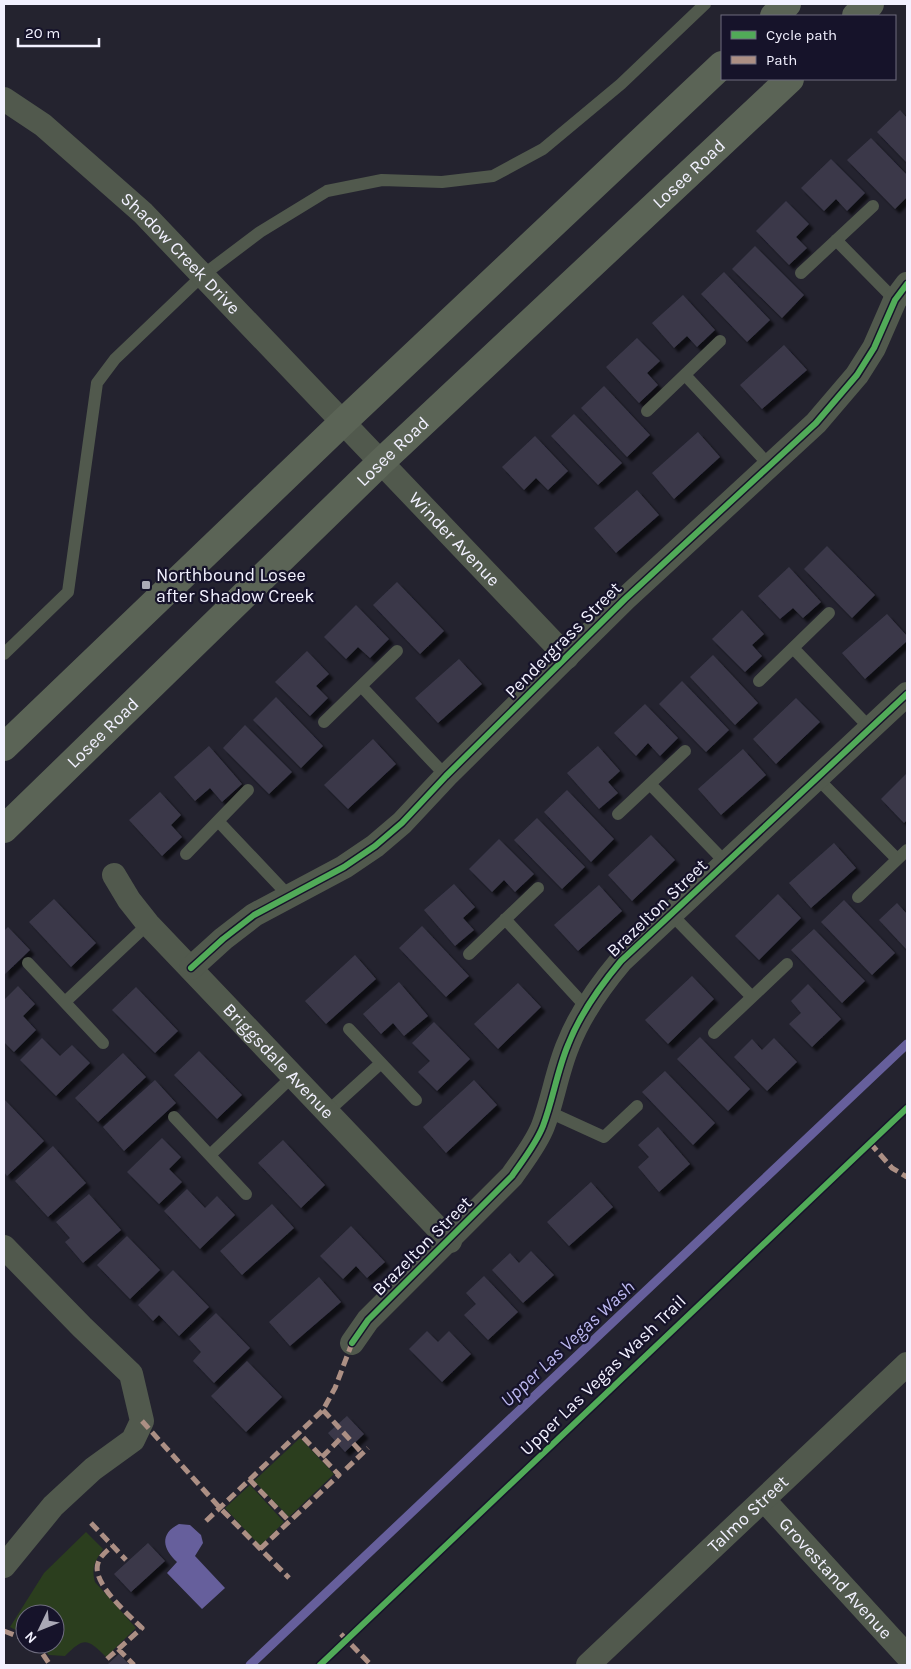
<svg xmlns="http://www.w3.org/2000/svg" width="911" height="1669" font-family="Karla,sans-serif">
<style>
.green{fill:#2b3e1e}
.water{fill:#665f9c}
.lines{fill:none;stroke-linecap:round;stroke-linejoin:round}
.stream{stroke:#665f9c;stroke-width:9}
.building{fill:#3b394a;filter:url(#shadow)}
.lane{stroke:#51594d;stroke-width:12}
.street{stroke:#51594d;stroke-width:24}
.secondary{stroke:#5b6456;stroke-width:28}
.quiet{stroke:#ac8f84;stroke-width:5;stroke-dasharray:10 5;stroke-linecap:butt}
.cycleway-casing{stroke:#16132a;stroke-width:9}
.cycleway{stroke:#51ab58;stroke-width:6}
.poi-dot{fill:#aaa9b6;stroke:#16132a;stroke-width:2}
.labels{text-anchor:middle;stroke-width:4.5;stroke-linejoin:round;paint-order:stroke}
.street-label{font-size:18px;fill:#f2f1ff;stroke:#16132a}
.poi-label{font-size:18px;fill:#f2f1ff;stroke:#16132a;text-anchor:start}
.water-label{font-size:19px;font-style:italic;fill:#bcb8f0;stroke:#16132a}
</style>
<defs>
<filter id="shadow"><feDropShadow dx="4.5" dy="4.5" stdDeviation="1" flood-color="#0009"/></filter>
</defs>
<rect width="100%" height="100%" fill="#24232f"/>
<!-- green -->
<path class="green" d="M300,1438l34,36 -45,43 -35,-36z
M250,1485l34,37 -24,24 -35,-38z
M86,1532l17,17c-8,12 -12,19 -8,33l41,46 -30,29c-19,-19 -22,-20 -41,-1l-16,-1 -10,-11h16v-30h-30v21l-15,-8 34,-54z"/>
<!-- water -->
<path class="water" d="M179,1524l11,1 11,10 2,8 -8,13 30,32 -23,21 -35,-36 10,-11c-14,-13 -18,-28 2,-38z"/>
<g class="lines">
<!-- stream -->
<path class="stream" d="M250,1665l657,-621"/>
</g>
<!-- building -->
<path class="building" d="M900,110l7,8v45l-30,-31z
M871,138l36,37v22l-12,12 -48,-49z
M831,159l34,34 -18,18 -11,-12 -12,12 -23,-23z
M786,201l23,23 -13,13 11,11 -18,17 -33,-34z
M755,246l49,49 -22,23 -50,-49z
M724,272l46,48 -23,22 -46,-48z
M683,295l32,35 -18,17 -10,-11 -13,12 -22,-25z
M637,338l23,23 -13,12 11,12 -19,18 -33,-36z
M784,345l23,25 -45,39 -22,-24z
M604,386l46,49 -23,22 -46,-49z
M574,414l48,49 -24,22 -47,-49z
M698,432l22,25 -46,42 -22,-26z
M535,436l33,35 -20,19 -12,-12 -12,12 -22,-23z
M637,490l22,25 -43,38 -22,-25z
M827,546l48,49 -23,23 -48,-49z
M789,567l32,35 -18,16 -10,-10 -13,11 -22,-23z
M397,582l47,49 -24,23 -47,-49z
M356,605l33,34 -19,19 -12,-11 -12,12 -22,-22z
M742,610l22,24 -12,11 10,11 -17,16 -33,-33z
M887,614l20,22v5l-42,38 -23,-26z
M307,651l22,23 -13,12 12,12 -18,18 -35,-34z
M713,655l45,48 -23,22 -45,-48z
M459,659l23,25 -44,39 -23,-25z
M682,681l47,49 -23,22 -47,-48z
M276,697l47,49 -22,22 -48,-48z
M796,698l24,24 -44,42 -23,-25z
M645,704l33,34 -18,18 -12,-13 -12,13 -22,-23z
M245,725l47,47 -23,22 -46,-46z
M373,739l23,25 -48,45 -24,-24z
M209,746l33,38 -20,18 -12,-14 -15,13 -21,-24z
M598,746l22,25 -12,11 10,11 -19,16 -32,-36z
M743,749l23,26 -45,40 -23,-26z
M907,773v47l-3,3 -23,-24z
M567,790l47,49 -23,23 -47,-50z
M160,792l21,23 -10,10 11,12 -20,19 -33,-36z
M537,818l48,49 -23,22 -48,-49z
M651,835l24,25 -43,41 -24,-26z
M499,839l35,35 -19,18 -11,-12 -12,12 -23,-23z
M834,843l22,25 -45,40 -22,-25z
M454,884l21,23 -12,11 11,12 -19,16 -31,-36z
M599,885l23,26 -44,40 -24,-26z
M778,894l23,24 -42,42 -24,-24z
M54,899l42,44 -25,24 -42,-45z
M844,900l51,53 -23,22 -51,-53z
M897,903l10,11v36l-28,-30z
M422,926l47,50 -23,21 -47,-49z
M8,927l22,23 -26,25v-44z
M814,929l51,52 -23,22 -51,-53z
M355,955l21,24 -50,45 -21,-23z
M692,976l22,23 -46,45 -23,-24z
M399,982l29,34 -24,20 -11,-13 -12,11 -18,-20z
M518,983l23,24 -43,42 -24,-25z
M808,984l33,35 -29,28 -23,-23 12,-11 -10,-12z
M18,986l17,18 -12,12 13,14 -22,22 -10,-10v-42z
M136,987l42,44 -23,22 -43,-43z
M434,1022l36,37 -33,32 -19,-19 12,-11 -18,-18z
M700,1037l50,52 -22,22 -51,-52z
M42,1038l18,18 12,-11 18,18 -34,33 -36,-36z
M774,1038l23,24 -30,29 -33,-34 18,-18 10,11z
M199,1051l43,44 -25,24 -43,-44z
M123,1053l23,24 -48,45 -23,-24z
M665,1071l50,52 -22,22 -51,-53z
M155,1080l21,23 -52,48 -21,-24z
M474,1080l23,25 -51,48 -23,-26z
M4,1099l40,42 -37,35 -3,-4z
M658,1127l32,37 -31,28 -21,-25 11,-10 -11,-12z
M162,1138l19,19 -12,12 13,13 -23,22 -32,-32z
M283,1140l42,45 -24,23 -43,-45z
M53,1146l33,37 -38,34 -33,-36z
M591,1182l22,25 -44,39 -22,-24z
M187,1189l18,19 12,-12 18,19 -35,34 -36,-38z
M89,1194l32,36 -38,33 -18,-21 5,-4 -14,-16z
M272,1204l22,24 -52,47 -22,-24z
M351,1226l34,36 -18,16 -11,-12 -13,13 -23,-23z
M127,1236l33,34 -30,29 -33,-34z
M531,1251l23,24 -31,28 -31,-33 18,-17 9,10z
M173,1270l36,37 -30,29 -20,-21 -6,6 -15,-16z
M484,1276l34,36 -30,28 -24,-25 12,-11 -10,-11z
M319,1277l22,25 -51,44 -21,-24z
M216,1313l34,35 -36,35 -21,-22 8,-9 -12,-13z
M427,1331l11,11 11,-11 22,23 -29,28 -33,-33z
M247,1361l35,36 -36,35 -35,-36z
M347,1416l17,18 -19,18 -17,-19z
M148,1543l17,18 -34,31 -17,-18z
M119,1654l11,11h-23z"/>
<g class="lines">
<!-- lane -->
<path class="lane" d="M836,240l59,60
M801,273l72,-67
M685,375l85,91
M647,411l73,-70
M793,648l77,80
M4,654l64,-62 29,-209 18,-24 88,-84 57,-43 67,-41 55,-11 60,2 51,-6 50,-27 78,-65 84,-80
M759,681l70,-68
M361,686l85,90
M324,722l73,-71
M817,778l80,81
M650,784l76,79
M618,814l67,-63
M218,821l70,74
M186,854l62,-64
M858,897l49,-47
M671,914l81,83
M505,919l82,89
M469,954l69,-66
M28,963l75,80
M65,1002l83,-78
M349,1029l67,71
M714,1033l73,-69
M547,1111l57,26 33,-31
M327,1112l54,-49
M174,1117l72,77
M210,1155l83,-79"/>
<!-- street -->
<g class="street">
<path id="s1" d="M4,99l39,26 100,88 424,444"/>
<path id="s2" d="M114,875l15,25 19,24 302,317"/>
<path d="M191,968l32,-29 31,-24 90,-48 31,-21 27,-23 44,-47 179,-177 191,-176 41,-48 17,-27 21,-48 12,-16"/>
<path d="M4,1247l78,80 49,47 11,47 -9,19 -40,29 -40,37 -49,60"/>
<path d="M352,1343l16,-23 144,-144c11,-16 24,-32 31,-50 10,-26 14,-55 25,-81 12,-31 32,-59 53,-84l286,-267"/>
<path id="s3" d="M764,1500l143,156"/>
<path id="s4" d="M588,1665l319,-301"/>
</g>
<!-- secondary -->
<g class="secondary">
<path d="M774,16l13,-12"/>
<path d="M856,16l14,-12"/>
<path d="M4,747l339,-325 379,-357"/>
<path id="s5" d="M4,829l377,-367 409,-383"/>
</g>
<!-- quiet -->
<path class="quiet" d="M870,1143l22,25 15,9
M323,1410l39,43
M142,1421l78,87 69,70
M322,1457l23,-23
M346,1469l22,-21
M249,1479l41,43
M206,1521l117,-111 12,-22 17,-45
M91,1523l35,37
M260,1549l79,-74 -40,-42
M4,1631l21,8
M341,1634l30,31
M32,1644l8,6 10,15
M118,1649l16,16
M107,1659l35,-31c-13,-13 -51,-45 -44,-65 2,-7 9,-12 14,-17"/>
<defs>
<path id="cycleway" d="M191,968l32,-29 31,-24 90,-48 31,-21 27,-23 44,-47 179,-177 191,-176 41,-48 17,-27 21,-48 12,-16
M352,1343l16,-23 144,-144c11,-16 24,-32 31,-50 10,-26 14,-55 25,-81 12,-31 32,-59 53,-84l286,-267
M320,1665l587,-557"/>
</defs>
<!-- cycleway casing -->
<use href="#cycleway" class="cycleway-casing"/>
<!-- cycleway -->
<use href="#cycleway" class="cycleway"/>
</g>
<!-- markers -->
<rect class="poi-dot" x="141" y="580" width="10" height="10" rx="2.5"/>
<g class="labels">
<!-- street labels -->
<g class="street-label">
<text dy="6" stroke="none"><textPath href="#s5" startOffset="948">Losee Road</textPath></text>
<text dy="6" stroke="none"><textPath href="#s1" startOffset="235">Shadow Creek Drive</textPath></text>
<text dy="6" stroke="none"><textPath href="#s5" startOffset="542">Losee Road</textPath></text>
<text dy="6" stroke="none"><textPath href="#s1" startOffset="631">Winder Avenue</textPath></text>
<text transform="translate(563 640) rotate(-45)" y="6">Pendergrass Street</text>
<text dy="6" stroke="none"><textPath href="#s5" startOffset="138">Losee Road</textPath></text>
<text transform="translate(657 908) rotate(-44)" y="6">Brazelton Street</text>
<text dy="6" stroke="none"><textPath href="#s2" startOffset="249">Briggsdale Avenue</textPath></text>
<text transform="translate(422 1246) rotate(-45)" y="6">Brazelton Street</text>
<text transform="translate(603 1375) rotate(-44)" y="6">Upper Las Vegas Wash Trail</text>
<text dy="6" stroke="none"><textPath href="#s4" startOffset="220">Talmo Street</textPath></text>
<text dy="6" stroke="none"><textPath href="#s3" startOffset="106">Grovestand Avenue</textPath></text>
</g>
<!-- poi labels -->
<g class="poi-label">
<text x="156" y="581">Northbound Losee<tspan x="156" dy="21">after Shadow Creek</tspan></text>
</g>
<!-- water labels -->
<g class="water-label">
<text transform="translate(567 1343) rotate(-43)" y="7">Upper Las Vegas Wash</text>
</g>
</g>
<!-- border -->
<rect width="911" height="1669" fill="none" stroke="#f2f1ff" stroke-width="10"/>
<!-- legend -->
<rect x="721" y="15" width="175" height="65" fill="#16132a" stroke="#6e6c7f"/>
<rect x="731" y="31" width="25" height="8" fill="#51ab58" stroke="#6e6c7f"/>
<text x="766" y="40" font-size="15" fill="#f2f1ff">Cycle path</text>
<rect x="731" y="56" width="25" height="8" fill="#ac8f84" stroke="#6e6c7f"/>
<text x="766" y="65" font-size="15" fill="#f2f1ff">Path</text>
<!-- north arrow -->
<g transform="translate(40 1629) rotate(227)"><circle r="24" fill="#16132a" stroke="#6e6c7f"/>
<path d="M0-4L9 19L0 12L-9 19Z" fill="#aaa9b6"/>
<text y="-8" font-size="14" font-weight="bold" text-anchor="middle" fill="#f2f1ff">N</text>
</g>
<!-- scale -->
<path d="M18 38v8h81v-8" fill="none" stroke="#f2f1ff" stroke-width="2.5"/>
<text x="25" y="38" font-size="15" fill="#f2f1ff" stroke="#16132a" stroke-width="4" paint-order="stroke">20 m</text>
</svg>
